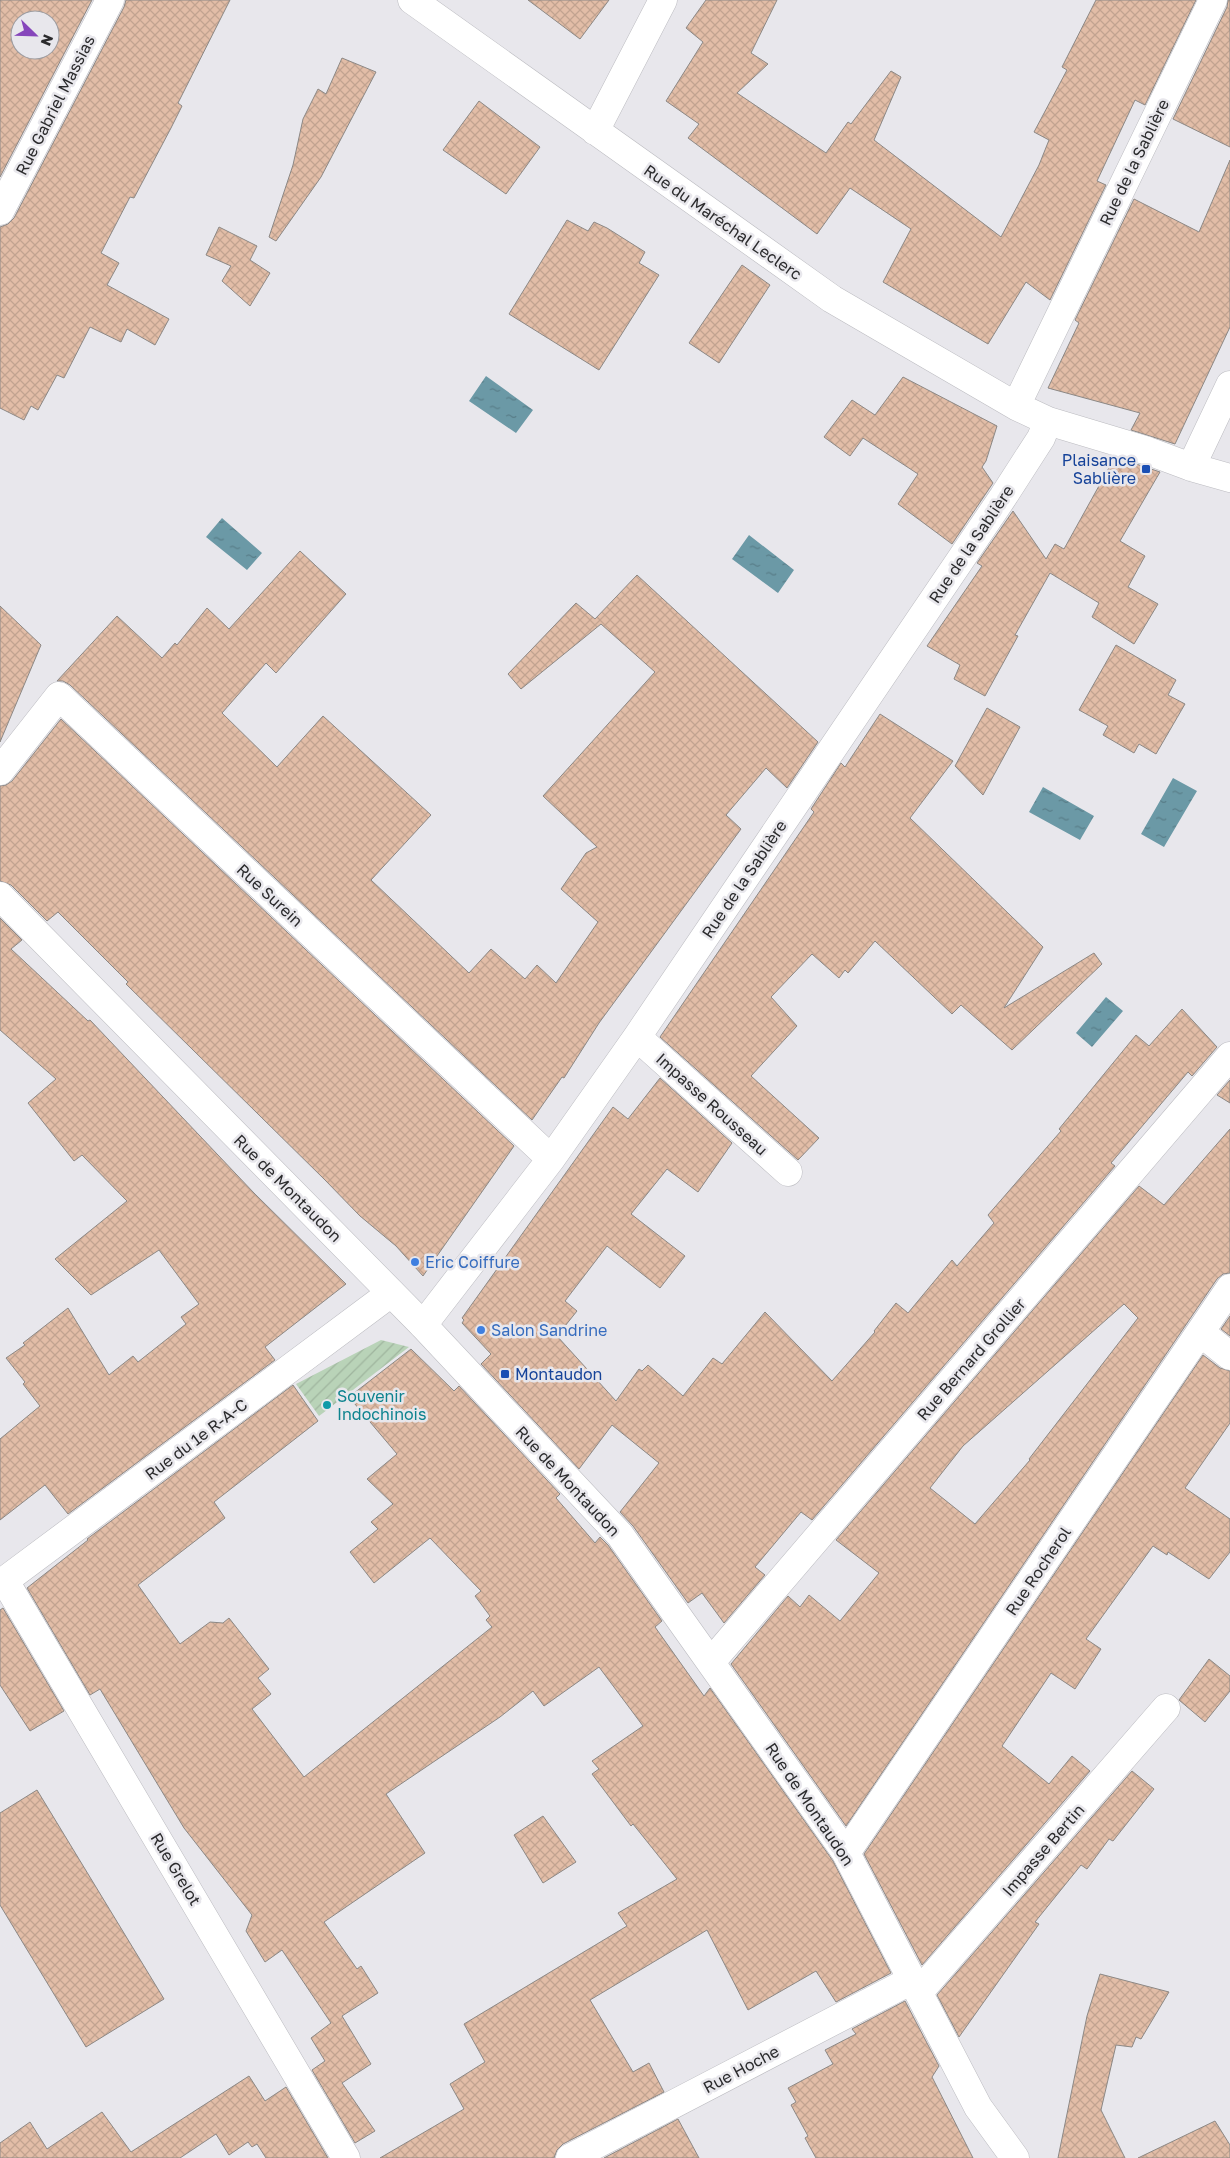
<svg xmlns="http://www.w3.org/2000/svg" width="1230" height="2158" font-family="'Golos Text',sans-serif">
<style>
.garden{fill:url(#garden-furrows)}
.water{fill:url(#water-ripples)}
.building{fill:url(#building-cross-hatch);stroke:#8c8885;fill-rule:evenodd}
.lines{fill:none;stroke-linecap:round;stroke-linejoin:round}
.minor-casing{stroke:#bcbcc1;stroke-width:29}
.secondary-casing{stroke:#bcbcc1;stroke-width:29}
.minor{stroke:#fff;stroke-width:28}
.secondary{stroke:#fff;stroke-width:28}
.transit-dot{fill:#1a4fb4;stroke:#e8e7ec;stroke-width:2}
.shop-dot{fill:#3f7fe0;stroke:#e8e7ec;stroke-width:2}
.culture-dot{fill:#0f9aa8;stroke:#e8e7ec;stroke-width:2}
.labels{text-anchor:middle;stroke-width:5;stroke-linejoin:round;paint-order:stroke}
.street-label{font-size:16px;fill:#2b2b2d;stroke:#e8e7ec}
.transit-label{font-size:16px;fill:#164399;stroke:#e8e7ec;text-anchor:end}
.shop-label{font-size:16px;fill:#366cbe;stroke:#e8e7ec;text-anchor:start}
.culture-label{font-size:16px;fill:#0d838f;stroke:#e8e7ec;text-anchor:start}
</style>
<defs>
<pattern id="garden-furrows" width="10" height="10" patternUnits="userSpaceOnUse" patternTransform="scale(1.25)"><rect width="10" height="10" fill="#b9d3b8"/><path d="M-1 1l2-2M0 10L10 0M9 11l2-2" fill="none" stroke="#9fb59e"/></pattern>
<pattern id="water-ripples" width="26" height="14" patternUnits="userSpaceOnUse" patternTransform="scale(1.25)"><rect width="26" height="14" fill="#6b99a6"/><path d="M2 4q2-2 4 0t4 0M15 11q2-2 4 0t4 0" fill="none" stroke="#587d88"/></pattern>
<pattern id="building-cross-hatch" width="8" height="8" patternUnits="userSpaceOnUse" patternTransform="scale(1.25)"><rect width="8" height="8" fill="#e2bda7"/><path d="M0 0l8 8M0 8l8-8" fill="none" stroke="#c2a390"/></pattern>
</defs>
<rect width="100%" height="100%" fill="#e8e7ec"/>
<!-- garden -->
<path class="garden" d="M381,1340l28,7 -90,69 -23,-32z"/>
<!-- water -->
<path class="water" d="M486,376l47,34 -17,23 -47,-32z
M222,518l40,35 -15,17 -41,-33z
M749,535l45,35 -16,23 -46,-34z
M1173,778l24,13 -33,56 -23,-13z
M1043,787l51,29 -14,24 -51,-28z
M1106,997l17,14 -31,36 -16,-14z"/>
<!-- building -->
<path class="building" d="M0,0h92l-92,177zM20,20h30v30h-30z
M126,0h104l-52,103 4,3 -11,22 -37,70 -4,-1 -29,56 18,10 -12,22 62,34 -14,26 -28,-16 -6,13 -31,-15 -26,51 -7,-3 -19,35 -7,-4 -7,14 -24,-12v-181l8,-3 6,-6 110,-211z
M528,0h81l-29,39z
M706,0h71l-26,53 17,11 -31,29 89,60 22,-31 3,2 40,-53 10,6 -27,63 127,97 38,-72 10,-25 -15,-8 33,-62 -5,-3 34,-67h100l-51,105 -10,-5 -38,81 9,4 -56,115 -24,-18 -38,62 -105,-62 28,-53 -61,-41 -33,46 -129,-96 11,-14 -33,-23 37,-59 -17,-14z
M1228,0h2v147l-57,-28 54,-112z
M342,58l34,14 -55,105 -45,64 -7,-4 24,-72 10,-46 15,-30 8,5z
M479,101l61,46 -34,47 -63,-44z
M1230,160v167l-55,117 -44,-14 9,-17 -92,-25 31,-65 -4,-3 59,-121 65,33z
M567,220l21,11 6,-9 13,6 38,24 -6,11 20,12 -60,95 -90,-56z
M219,227l38,19 -7,14 20,13 -20,33 -28,-25 9,-15 -25,-11z
M742,265l28,20 -51,78 -30,-20z
M903,377l94,49 -11,35 -4,6 11,16 -41,61 -54,-40 20,-30 -55,-36 -13,18 -26,-19 28,-37 23,15z
M1115,457l45,15 -40,69 25,15 -17,31 30,17 -24,40 -42,-27 7,-14 -49,-30 -35,62 3,1 -33,60 -31,-17 6,-14 -33,-19 55,-80 -5,-3 36,-52 33,48 9,-15 9,5z
M300,551l46,43 -70,79 -10,-10 -44,50 55,54 46,-51 108,99 -60,65 98,93 22,-24 34,30 12,-14 19,18 42,-61 -37,-33 25,-36 11,-6 -54,-51 112,-124 -54,-48 -80,65 -13,-15 68,-71 19,16 42,-44 181,167 -31,46 -21,-20 -40,47 15,14 -142,194 -35,55 -2,-1 -30,43 -462,-435 -7,-4h-6l60,-65 45,42 13,-15 2,2 30,-37 22,21z
M0,606l41,39 -41,97z
M1116,645l60,35 -8,15 17,9 -29,50 -17,-10 -5,9 -31,-18 5,-9 -29,-16z
M987,708l33,19 -37,68 -28,-29z
M880,714l73,47 -43,57 133,129 -39,61 90,-55 8,11 -90,86 -51,-45 -9,9 -77,-73 -27,32 -3,-3 -6,8 -27,-24 -41,43 26,29 -46,50 68,62 -21,22 -138,-123 154,-225 -3,-3 30,-46 4,4z
M61,719l453,427 -91,130 -27,-30 -36,-30 -35,-36 -199,-196 2,-2 -70,-70 -11,9 -36,-36 -11,-4v-95l6,-1 6,-4z
M0,918l22,22 -11,9 77,72 2,-1 164,173 92,91 -81,63 10,13 -207,154 -23,-29 -45,35v-81l40,-33 -17,-22 2,-2 -19,-24 19,-13 -2,-2 45,-35 41,67 24,-19 5,6 48,-38 -5,-7 18,-13 -40,-54 -68,45 -36,-36 72,-58 -45,-46 -8,6 -46,-58 28,-24 -56,-49z
M1182,1009l35,38 -25,29 -4,-4 -77,91 4,3 -303,354 -11,-8 -46,55 10,8 -41,48 -22,-30 -14,10 -55,-77 -13,-14 39,-49 -47,-38 -33,44 -98,-105 10,-10 -29,-31 2,-3 -2,-2 151,-211 15,12 32,-41 72,65 -34,49 -31,-23 -36,45 54,42 -25,32 -53,-42 -42,55 12,10 -20,25 59,65 23,-32 3,2 6,-6 35,31 30,-38 9,6 43,-52 67,69 43,-49 -1,-1 22,-28 12,10 44,-53 5,6 37,-43 -6,-8 73,-84 -2,-2 77,-94 13,11z
M1230,1080v23l-13,-8z
M1230,1129v144l-7,1 -6,5 -371,547 -115,-162 57,-68 12,11 9,-12 31,26 39,-48 -43,-33 303,-354 25,19zM1124,1304l14,14 -109,141 1,1 -55,64 -45,-36 33,-42z
M1230,1316v20l-9,-7z
M411,1349l43,42 5,-5 101,108 -4,4 39,45 5,-6 8,8 54,76 -7,6 49,69 6,-8 123,173 58,112 -55,29 -20,-31 -68,39 -41,-80 -117,70 43,72 16,-9 15,29 -101,52 -6,6 -3,8h-174l84,-49 -14,-25 35,-22 -21,-38 163,-98 -9,-13 59,-34 -44,-55 -2,2 -39,-52 7,-5 -7,-8 51,-35 -44,-59 -55,39 -11,-15 -33,26 -114,77 39,59 -101,69 33,47 4,-3 17,27 -36,23 29,48 -29,19 33,48 -20,12 -43,-73 13,-9 -14,-23 20,-15 -49,-73 -17,12 -19,-31 6,-16 -68,-87 -84,-139 -10,6 -63,-107 61,-48 -1,-1 206,-154 25,36 -104,81 11,16 -87,67 42,59 30,-22 13,1 6,-5 40,51 -11,9 13,16 -19,15 52,68 188,-150 -6,-7 4,-4 -15,-20 6,-5 -51,-53 -56,45 -24,-31 28,-23 -7,-7 22,-18 -26,-25 30,-25 -48,-57z
M1203,1355l17,13 10,3v52l-45,65 45,31v33l-21,27 -41,-27 -1,3 -14,-9 -67,93 15,10 -26,40 -24,-16 -49,73 47,38 23,-28 18,15 -168,194 -58,-111z
M3,1608l61,103 -34,20 -30,-46v-75z
M1209,1659l21,17v15l-25,31 -26,-22z
M1132,1771l22,18 -41,52 -4,-2 -22,30 -6,-4 -46,57 4,2 -80,113 -22,-42z
M37,1790l127,209 -78,48 -86,-142v-92z
M543,1816l33,46 -33,21 -29,-48z
M1100,1974l69,18 -28,47 -5,-2 -4,10 -16,-2 -15,65 24,48h-67l29,-142z
M905,2001l34,65 -7,11 41,81h-157l-11,-20 3,-2 -17,-31 5,-3 -8,-14 45,-24 -8,-14 31,-16 -4,-5z
M249,2076l16,25 21,-14 42,71h-62l-9,-14 -5,3 -4,-5 -19,13 -13,-21 -36,24h-180v-15l30,-21 17,27 55,-37 29,40z
M678,2119l21,39h-95z
M1215,2121l15,24v13h-92z"/>
<g class="lines">
<defs>
<path id="minor" d="M412,0l420,299 184,107 32,15 100,30 43,16 39,11
M595,131l68,-131
M0,211l110,-211
M1016,406l197,-406
M1191,467l39,-82
M0,771l59,-75 492,463
M637,1037l151,135
M423,1325l128,-166 86,-122 366,-540 38,-59 7,-17
M1200,1332l30,24
M5,1581l341,577
M0,1584l391,-291
M711,1662l519,-606
M846,1853l384,-565
M919,1992l247,-284
M570,2158l342,-178"/>
<path id="secondary" d="M0,896l423,429 197,210 226,318 132,254 37,51"/>
</defs>
<!-- minor casing -->
<use href="#minor" class="minor-casing"/>
<!-- secondary casing -->
<use href="#secondary" class="secondary-casing"/>
<!-- minor -->
<use href="#minor" class="minor"/>
<!-- secondary -->
<use href="#secondary" class="secondary"/>
</g>
<!-- markers -->
<g class="transit-dot">
<rect x="1141" y="464" width="10" height="10" rx="2.5"/>
<rect x="500" y="1369" width="10" height="10" rx="2.5"/>
</g>
<g class="shop-dot">
<circle cx="415" cy="1262" r="5"/>
<circle cx="481" cy="1330" r="5"/>
</g>
<circle class="culture-dot" cx="327" cy="1405" r="5"/>
<g class="labels">
<!-- street labels -->
<g class="street-label">
<text transform="translate(55 105) rotate(-63)" y="6">Rue Gabriel Massias</text>
<text transform="translate(1134 162) rotate(-64)" y="6">Rue de la Sablière</text>
<text transform="translate(723 222) rotate(35)" y="6">Rue du Maréchal Leclerc</text>
<text transform="translate(971 544) rotate(-56)" y="6">Rue de la Sablière</text>
<text transform="translate(744 879) rotate(-56)" y="6">Rue de la Sablière</text>
<text transform="translate(270 895) rotate(43)" y="6">Rue Surein</text>
<text transform="translate(712 1104) rotate(42)" y="6">Impasse Rousseau</text>
<text transform="translate(288 1188) rotate(45)" y="6">Rue de Montaudon</text>
<text transform="translate(971 1359) rotate(-49)" y="6">Rue Bernard Grollier</text>
<text transform="translate(196 1439) rotate(-37)" y="6">Rue du 1e R-A-C</text>
<text transform="translate(568 1481) rotate(47)" y="6">Rue de Montaudon</text>
<text transform="translate(1038 1571) rotate(-56)" y="6">Rue Rocherol</text>
<text transform="translate(810 1804) rotate(56)" y="6">Rue de Montaudon</text>
<text transform="translate(1043 1850) rotate(-49)" y="6">Impasse Bertin</text>
<text transform="translate(176 1869) rotate(59)" y="6">Rue Grelot</text>
<text transform="translate(741 2069) rotate(-28)" y="6">Rue Hoche</text>
</g>
<!-- transit labels -->
<g class="transit-label">
<text x="1136" y="466">Plaisance<tspan x="1136" dy="18">Sablière</tspan></text>
<text x="515" y="1380" text-anchor="start">Montaudon</text>
</g>
<!-- shop labels -->
<g class="shop-label">
<text x="425" y="1268">Eric Coiffure</text>
<text x="491" y="1336">Salon Sandrine</text>
</g>
<!-- culture labels -->
<g class="culture-label">
<text x="337" y="1402">Souvenir<tspan x="337" dy="18">Indochinois</tspan></text>
</g>
</g>
<!-- north arrow -->
<g transform="translate(35 35) rotate(113)"><circle r="24" fill="#e8e7ec" stroke="#9c9ca0"/>
<path d="M0-4L9 19L0 12L-9 19Z" fill="#8646bb"/>
<text y="-8" font-size="14" font-weight="bold" text-anchor="middle" fill="#2b2b2d">N</text>
</g>
</svg>
